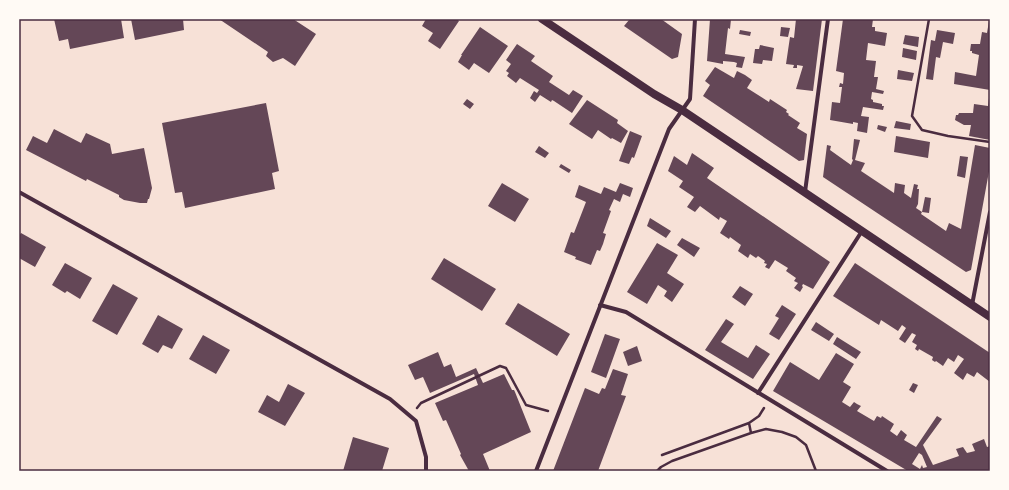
<svg xmlns="http://www.w3.org/2000/svg" width="1009" height="490" font-family="Quicksand,sans-serif">
	<style>
		.building { fill: #644757; fill-rule: evenodd }
		.lines { fill: none; stroke-linecap: round; stroke-linejoin: round }
		.path { stroke: #4a2c40; stroke-width: 2.5 }
		.minor { stroke: #4a2c40; stroke-width: 4 }
		.secondary { stroke: #4a2c40; stroke-width: 8 }
		.neatline { fill: none; stroke: #4a2c40; stroke-width: 1.5 }
	</style>
	<rect width="100%" height="100%" fill="#f7e1d7"/>
	<path class="building" d="M54,19H121L124,38L70,49L68,39L59,41Z
		M131,19H183L184,30L135,40Z
		M219,19H293L316,34L295,66L283,58L273,62L266,56L268,52Z
		M426,19H457L459,21L440,49L428,41L433,33L422,26Z
		M627,19H661L682,34L678,57L672,59L624,26L629,20Z
		M710,19H731L730,29L728,28L725,54L745,57L742,68L736,67L737,63L734,62L723,61V64L707,61Z
		M796,19H822L813,91L796,89L803,66L797,65V68H793L794,65L786,64L790,37L794,38Z
		M843,19H873L872,27H875V31L887,33L885,46L868,43L866,60L876,61L874,77H878L876,89L884,91L883,94L872,92L871,99L873,100V102L882,104V106H884L883,110L863,107L861,116L869,117L867,133L857,131L858,123L853,122V124L830,120L832,102L840,103L842,87H839L840,83L843,84L844,73L836,71Z
		M989,21L990,90L954,84L955,72L976,76L979,55L972,53V51H970L971,44H980L982,32L987,33Z
		M480,27L508,46L489,73L474,63L469,70L458,62L462,55H461Z
		M781,27L790,28L788,37L780,36Z
		M740,30L751,32L750,36L739,34Z
		M937,30L955,33L953,44L943,42L940,58L936,57L933,80L926,79L931,40L935,41Z
		M905,35L919,37L918,47L903,44Z
		M517,44L535,56L531,61L553,76L549,82L569,95L573,90L583,96L572,113L554,101L552,100L551,102L540,95L535,102L530,98L534,91L537,93L539,90L520,78L516,83L507,76L509,73L506,71L511,64L506,60Z
		M760,45L774,48L772,61L763,60L762,64L753,63L755,49H759Z
		M903,48L917,51L916,60L902,57Z
		M715,67L734,78L737,71L745,75L752,80L747,88L769,102L770,99L787,110L786,112L789,114L788,115L800,123L797,128L807,134L804,160L799,161L703,96L710,85L705,81Z
		M898,70L914,73L912,81L897,79Z
		M989,98L990,140L969,136L971,125H964L955,120L956,115H958L959,113H973L974,104L988,106Z
		M467,99L474,104L470,109L463,104Z
		M587,100L618,120L617,123L628,131L621,143L612,138L611,139L598,130L592,139L569,124Z
		M266,103L279,171L272,173L275,189L185,208L182,192L175,193L162,123Z
		M896,121L911,124L910,130L894,128Z
		M878,125L887,127L885,132L877,129Z
		M54,129L81,143L86,133L110,144L112,154L144,148L152,188L149,199H148L147,203H140L124,200L119,197V195L87,179L86,181L26,150L33,136L47,143Z
		M630,131L642,136L634,158L632,157L629,164L619,161Z
		M896,136L930,142L928,158L894,152Z
		M854,139L860,140L855,160L865,163L861,171L894,193L895,183L905,185L904,193L911,198L914,184L918,185L917,189H919L918,204L916,208L922,212L921,214L946,231L949,223L961,229L975,145L990,148V166L971,270L966,272L823,177L827,145L831,146L830,150L851,165L853,160L852,159Z
		M539,146L549,153L545,158L535,152Z
		M692,153L714,168L707,178L830,262L813,289L803,284L802,286L803,287L800,292L794,288L798,283L794,281L796,278L786,271L788,268L775,260L769,269L765,267L767,264L764,263L765,261L758,256L756,258L750,254L748,258L738,251L741,245L730,237L729,239L720,233L727,221L720,217L719,220L700,206L695,212L687,207L694,197L679,187L683,181L668,171L674,156L687,165Z
		M960,156L968,157L965,178L957,176Z
		M561,164L571,170L569,173L559,167Z
		M502,183L529,199L515,222L488,206Z
		M620,183L633,188L630,197L623,194L620,202L614,199L609,210L611,211L603,233L606,234L603,244L600,251L597,250L591,265L575,259L576,257L564,252L571,232L574,233L586,202L575,197L579,185L601,194L604,187L616,192Z
		M925,197L931,198L929,213L922,212Z
		M650,218L671,231L666,238L647,226Z
		M21,233L46,247L35,267L19,258V236Z
		M682,238L700,248L694,257L677,245Z
		M657,243L678,255L667,273L684,284L672,302L664,296L667,291L658,285L647,304L627,292Z
		M444,258L496,289L482,311L431,279Z
		M65,263L92,278L80,299L67,291L65,293L52,285Z
		M855,263L990,353V382L977,372L974,377L967,373L963,380L954,373L964,359L958,355L954,362L948,358L943,366L936,361L935,362L932,360L933,357L919,349L918,351L915,349L917,345L912,342L916,335L912,333L905,343L899,339L906,328L902,325L898,331L881,320L879,325L833,296Z
		M113,284L138,298L117,335L92,321Z
		M740,286L753,294L745,306L732,297Z
		M518,303L570,334L557,356L505,324Z
		M782,305L796,314L779,340L769,334L779,318L775,316Z
		M158,315L183,329L172,349L163,345L158,353L142,344Z
		M726,319L734,324L721,342L748,358L756,345L770,354L753,379L705,350Z
		M816,322L834,334L829,341L811,330Z
		M605,334L620,339L606,378L591,372Z
		M203,335L230,350L216,374L189,359Z
		M837,337L861,352L856,359L833,344Z
		M637,346L642,361L628,366L623,352Z
		M438,352L444,367L451,364L456,377L476,368L483,383L504,374L512,390H514L515,392L531,432L483,454L490,471H469L460,455L461,454L446,420L443,421L435,403L478,385L474,374L430,393L423,377L415,380L408,365Z
		M836,353L854,364L843,382L851,387L842,402L850,407L854,402L857,404L861,406L857,411L874,421L877,416L881,418L882,416L894,424L890,431L897,436L901,430L907,435L904,440L916,447L937,416L942,419L923,445L933,465L959,456L956,449L963,447L967,453L975,451L972,444L984,439L987,447L990,446V471H908L773,391L790,362L819,380ZM919,453L922,455L927,467L923,468L922,465L920,469L912,464Z
		M613,369L628,374L621,395L626,396L598,471H553L585,388L599,394L602,388L605,389Z
		M913,383L918,385L914,393L909,390Z
		M288,384L305,393L285,426L258,412L267,395L279,402Z
		M353,437L389,448L382,471H343Z"/>
	<g class="lines">
		<path class="path" d="M929,19L912,116L922,130L948,136L990,142
			M417,408L421,403L500,366L506,368L526,405L548,411
			M749,423L751,433
			M662,455L749,423L759,416L764,408
			M657,471L661,467L672,461L751,433L766,429L782,432L796,437L806,445L816,471"/>
		<path class="minor" d="M19,192L390,399L416,421L426,457V471
			M805,192L828,19
			M600,305L626,312L887,471
			M972,305L990,212
			M758,393L862,231
			M536,471L669,129L690,99L695,19"/>
		<path class="secondary" d="M542,19L654,94L682,110L990,317"/>
	</g>
	<rect width="1009" height="490" fill="none" stroke="#fffaf5" stroke-width="40"/>
	<rect x="20" y="20" width="969" height="450" class="neatline"/>
</svg>
